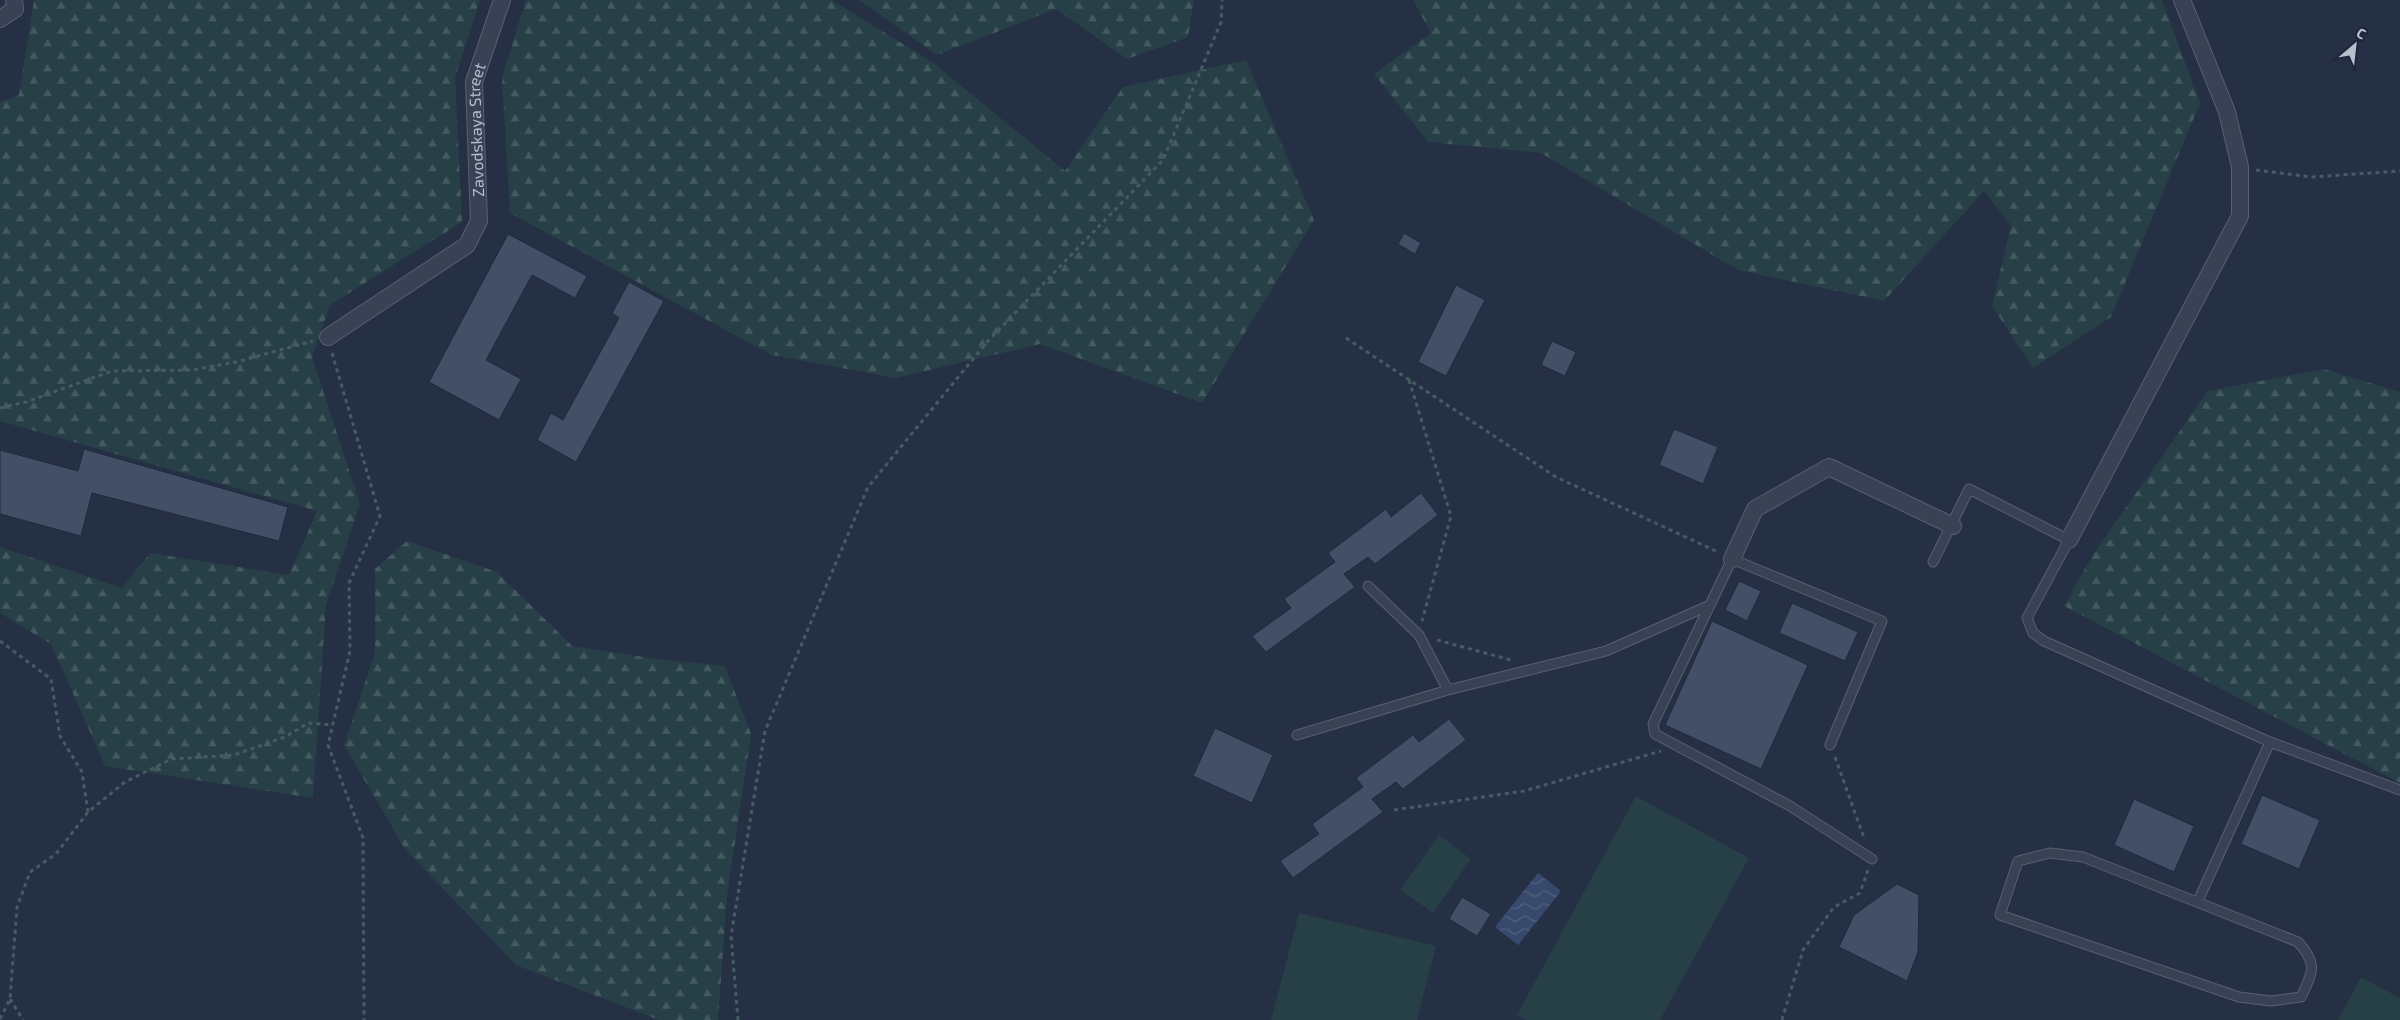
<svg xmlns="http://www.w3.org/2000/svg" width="2400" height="1020" font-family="'Exo 2',sans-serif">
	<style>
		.forest { fill: url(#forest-firs) }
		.garden { fill: #273f46 }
		.water { fill: url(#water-waves) }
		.building { fill: #434f67; stroke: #20293c }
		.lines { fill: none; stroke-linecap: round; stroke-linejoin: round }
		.lane-casing { stroke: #586072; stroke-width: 11 }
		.street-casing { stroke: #586072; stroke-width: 18 }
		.path { stroke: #455c62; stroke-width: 3; stroke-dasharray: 4 4; stroke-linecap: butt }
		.lane { stroke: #394254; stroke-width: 9 }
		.street { stroke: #394254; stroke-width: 16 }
		.labels { text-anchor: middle; stroke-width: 4; stroke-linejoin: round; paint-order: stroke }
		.street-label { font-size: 16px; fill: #b7bece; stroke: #1e273a }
	</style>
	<defs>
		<pattern id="forest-firs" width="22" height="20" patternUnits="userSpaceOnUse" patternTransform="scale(1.25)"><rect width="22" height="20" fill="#273f46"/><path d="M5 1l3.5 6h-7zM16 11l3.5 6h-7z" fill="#445960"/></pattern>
		<pattern id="water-waves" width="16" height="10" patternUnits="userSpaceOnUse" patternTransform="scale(1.25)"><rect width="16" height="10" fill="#37496d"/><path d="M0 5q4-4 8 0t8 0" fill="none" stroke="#526181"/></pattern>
	</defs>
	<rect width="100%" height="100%" fill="#253045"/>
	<path class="forest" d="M34,0H480L455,78L462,222L330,305L312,357L360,504L326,605L313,798L105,766L51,644L0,613V547L122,588L150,553L289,575L317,511L0,421V102L19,95Z
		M526,0H832L932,62L1065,171L1123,87L1246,60L1314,220L1202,403L1040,344L895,378L772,355L510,213L502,78Z
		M859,0H1194L1188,37L1127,59L1056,9L937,55Z
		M1413,0H2162L2200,103L2111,317L2033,368L1992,306L2011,225L1984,191L1884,301L1738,270L1541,153L1428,142L1374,74L1431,33Z
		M2324,369L2400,392V783L2064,606L2094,553L2208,391Z
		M407,541L497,572L572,646L657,659L725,666L751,734L727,896L718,1020H659L516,965L405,849L344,745L375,653V569Z"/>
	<path class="garden" d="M1636,796L1749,858L1660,1020H1526L1517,1015Z
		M1439,835L1471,859L1433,913L1400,890Z
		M1299,913L1436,946L1417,1020H1271Z
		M2361,977L2400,998V1020H2338Z"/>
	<path class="water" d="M1538,873L1561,891L1518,945L1495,927Z"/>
	<path class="building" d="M1404,233L1421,243L1415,254L1398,244Z
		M508,234L587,276L575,298L532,275L486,360L521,379L499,420L429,382Z
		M629,282L664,301L576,462L537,440L551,413L563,420L619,318L612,313Z
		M1456,285L1485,300L1446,376L1418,362Z
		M1552,341L1576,352L1565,376L1541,365Z
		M1674,429L1718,447L1703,484L1659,465Z
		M84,449L288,507L279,541L92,493L81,536L0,514V450L78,471Z
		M1421,493L1438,515L1375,564L1368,557L1344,574L1355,587L1266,652L1252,636L1291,608L1284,599L1335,562L1328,553L1386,509L1391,517Z
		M1739,581L1761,591L1747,621L1725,610Z
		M1792,603L1858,632L1845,661L1779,633Z
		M1712,621L1808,665L1761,769L1665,725Z
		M1449,719L1466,740L1403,789L1396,782L1372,799L1383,812L1293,878L1280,861L1319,834L1312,824L1363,787L1356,778L1413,735L1419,742Z
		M1215,728L1273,755L1252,803L1193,776Z
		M2262,795L2320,820L2299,869L2241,844Z
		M2134,799L2194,826L2174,872L2114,845Z
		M1897,884L1919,895L1918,952L1907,981L1839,947L1854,915Z
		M1462,897L1491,914L1477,936L1449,919Z"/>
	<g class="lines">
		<g class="lane-casing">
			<path id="lane" d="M1933,562L1969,489L2069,540L2027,618L2033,633L2044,641L2270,742L2198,901
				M1368,586L1419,635L1448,690
				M1297,735L1448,690L1606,651L1710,605
				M2270,742L2400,790
				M1830,745L1882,621L1732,559L1653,724L1655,734L1790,806L1872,859
				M2050,853L2083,857L2298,942C2318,964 2313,972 2301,997L2271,1001L2239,997L2000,915L2018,861Z"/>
		</g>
		<g class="street-casing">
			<g id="street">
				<path d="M0,19L15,9L14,0"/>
				<path id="s1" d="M328,337L467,245L479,221L474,82L502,0"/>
				<path d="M2069,540L2240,216V167L2227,112L2182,0"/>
				<path d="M1732,559L1755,509L1829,467L1953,526"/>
			</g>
		</g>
		<path class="path" d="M2256,170L2312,177L2400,171
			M1346,338L1556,477L1718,552
			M332,353L380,516L349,583L350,651L328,745L363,838L364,1020
			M1409,380L1451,516L1422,621
			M0,408L26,402L112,371L192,370L236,362L313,341
			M1437,640L1511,660
			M0,641L51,679L60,736L82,772L88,812
			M1835,757L1864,838
			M1394,810L1524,791L1661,751
			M10,999L23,1020
			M0,1019L10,999L17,907L30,872L56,854L88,812L125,782L172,759L234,755L285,737L308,723L333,725
			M738,1020L731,936L765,731L868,487L987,342L1163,160L1221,22L1222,0
			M1782,1020L1803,950L1834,907L1860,893L1868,870"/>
		<use href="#lane" class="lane"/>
		<use href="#street" class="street"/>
	</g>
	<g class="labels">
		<g class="street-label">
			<text dy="6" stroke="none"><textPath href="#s1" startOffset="285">Zavodskaya Street</textPath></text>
		</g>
	</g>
	<g transform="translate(2355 45) rotate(28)" stroke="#1e273a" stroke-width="4" paint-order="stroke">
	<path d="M0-4L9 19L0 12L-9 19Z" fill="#b7bece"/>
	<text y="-8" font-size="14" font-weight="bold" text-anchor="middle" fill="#b7bece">С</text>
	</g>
</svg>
